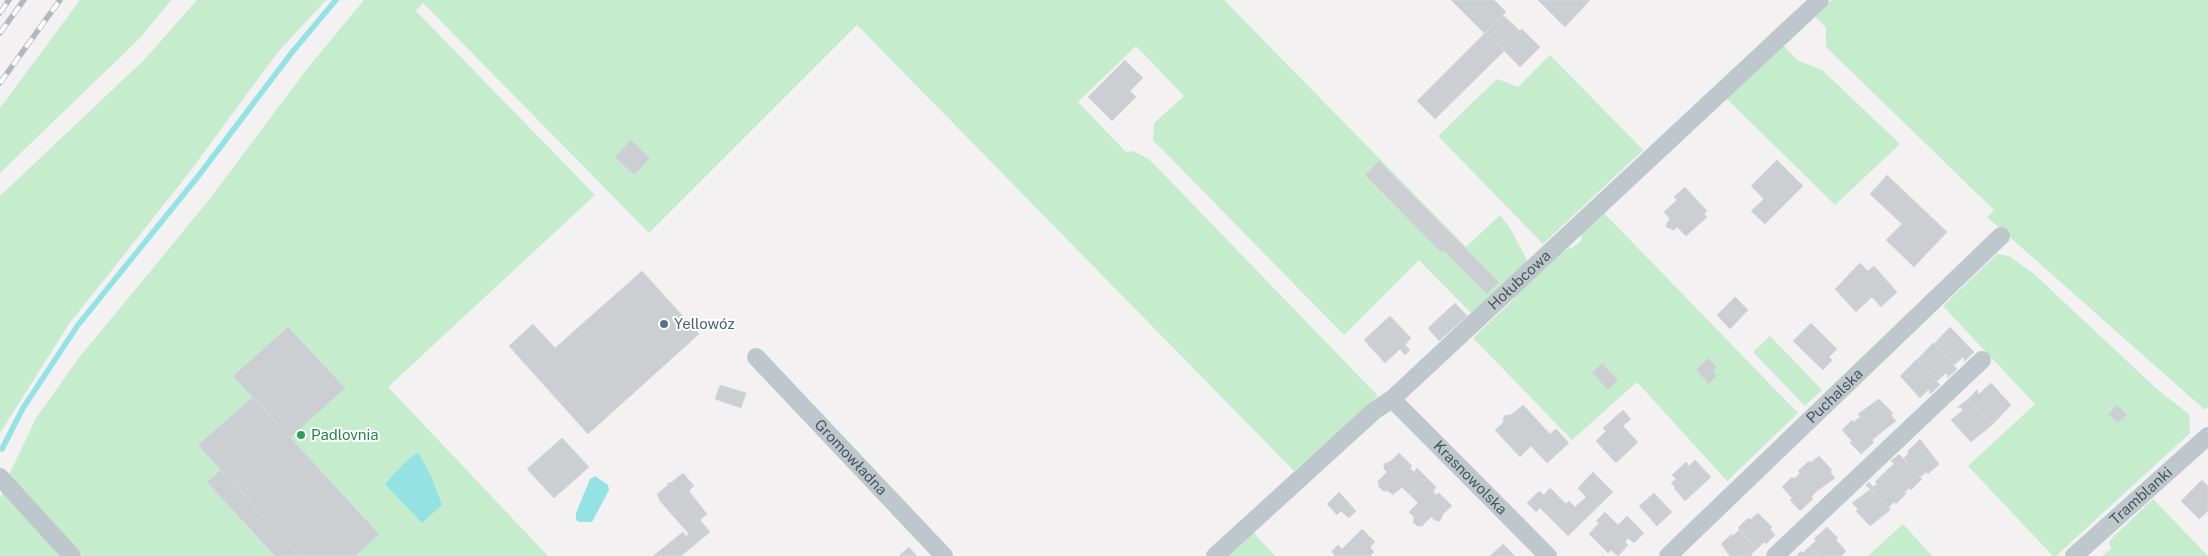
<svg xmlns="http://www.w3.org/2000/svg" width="2208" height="556" font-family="'Public Sans',sans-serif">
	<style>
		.green { fill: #c4eccd }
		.water { fill: #95e2e5 }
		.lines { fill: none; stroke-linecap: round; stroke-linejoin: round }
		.stream { stroke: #95e2e5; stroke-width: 5.5 }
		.building { fill: #cbcfd2; stroke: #d6d8dc }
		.minor { stroke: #bec7cc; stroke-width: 18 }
		.rail-casing { stroke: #b4b7bb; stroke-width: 5.5 }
		.rail { stroke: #fff; stroke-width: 4; stroke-dasharray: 11; stroke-linecap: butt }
		.service-dot { fill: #5c6f8a; stroke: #fff; stroke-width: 2 }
		.leisure-dot { fill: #2e9e5b; stroke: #fff; stroke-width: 2 }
		.labels { text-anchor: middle; stroke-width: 4; stroke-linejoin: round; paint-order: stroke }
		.street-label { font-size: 15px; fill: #4a575d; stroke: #fff }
		.service-label { font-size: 15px; fill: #4e5e75; stroke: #fff; text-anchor: start }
		.leisure-label { font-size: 15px; fill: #27864d; stroke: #fff; text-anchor: start }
	</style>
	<rect width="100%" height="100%" fill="#f3f1f2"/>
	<path class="green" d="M80,0H171L141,37L0,173V108Z
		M197,0H326L278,52L188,174L69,324L0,433V196L145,59Z
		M364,0H1224L1466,247L1500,215L1510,228L1527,260L1525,264L1471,313L1419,260L1344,335L1153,140L1154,123L1184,96L1136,46L1078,102L1126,152L1133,151L1149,159L1378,396L1294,471L857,25L649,233L423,3L416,11L595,195L388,387L548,556H83L9,475L36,418L78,359L209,200L306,70Z
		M1832,0H2208V407L2205,410L1987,217L1994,210L1826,47V28L1815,16Z
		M1783,45L1797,60L1822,70L1900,144L1835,205L1726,98Z
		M1550,55L1643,150L1543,244L1438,136L1497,79L1518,87Z
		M1604,213L1798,413L1727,481L1637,382L1572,440L1473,338L1515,298L1514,295L1563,250L1572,248L1582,240L1581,235Z
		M1997,254L2009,256L2034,274L2159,391L2189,414L2190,433L2056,556H2053L1968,466L2035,404L1943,306Z
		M1770,336L1822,390L1805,406L1753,352Z
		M3,491L62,556H0V497Z
		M2153,499L2208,556H2102L2111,549L2109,541Z
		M1903,524L1932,556H1868Z
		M1253,532L1275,556H1227Z"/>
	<path class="water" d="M418,452L432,478L442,505L422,523L385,484L405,462Z
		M595,476L608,485L609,490L592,522H579L576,520V513L590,479Z"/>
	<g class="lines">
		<path class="stream" d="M2,449L23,408L78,325L196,179L293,51L336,0"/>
	</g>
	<path class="building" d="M1451,0H1494L1506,12L1484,33Z
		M1538,0H1590L1565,27Z
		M1503,15L1520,31L1522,29L1540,47L1520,67L1486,32Z
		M1486,32L1504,51L1435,119L1417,101Z
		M1125,60L1143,78L1130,91L1136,97L1112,121L1088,97Z
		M631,140L650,158L634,175L615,157Z
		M1777,160L1803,186L1765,224L1751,211L1764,199L1751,186Z
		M1379,161L1499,282L1487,294L1444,251L1442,253L1365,175Z
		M1887,175L1947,232L1914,267L1886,240L1902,224L1870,194Z
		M1685,187L1707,211L1704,214L1707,217L1686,236L1677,227L1674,230L1666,227L1667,223L1670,219L1664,212L1677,200L1674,197Z
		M1860,263L1868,271L1874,266L1897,292L1881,307L1872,297L1856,312L1835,289Z
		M642,271L699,334L588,434L509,346L533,324L555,348Z
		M1735,297L1748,310L1730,329L1717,315Z
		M1455,303L1467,316L1439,341L1428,328Z
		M1390,316L1411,338L1405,345L1410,350L1405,355L1400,349L1385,363L1364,340Z
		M1811,323L1837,349L1829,357L1832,360L1823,370L1793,341Z
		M288,327L345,388L290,438L233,376Z
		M1950,327L1974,352L1964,362L1965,360L1963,357L1954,365L1934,344Z
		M1933,343L1957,369L1947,378L1948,376L1946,373L1937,381L1917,360Z
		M1708,358L1717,367L1713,371L1717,376L1709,384L1696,370Z
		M1917,359L1940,385L1930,394L1929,389L1920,398L1900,376Z
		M1602,363L1618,380L1608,390L1592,373Z
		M1991,383L2011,405L1992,425L1968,399L1978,389L1977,392L1979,394Z
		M720,385L746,393L741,408L715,399Z
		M253,397L379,534L355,556H300L198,445Z
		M1879,399L1893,413L1891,415L1896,421L1878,435L1858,414Z
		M1968,399L1992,425L1971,442L1951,420L1963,410L1960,407L1957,408Z
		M1523,405L1550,434L1556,429L1569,443L1547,463L1531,446L1520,457L1495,430L1503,423V418L1506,415H1511Z
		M2117,405L2127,415L2118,423L2108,414Z
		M1623,410L1631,419L1623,426L1638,442L1616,463L1596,441L1606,431L1603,428Z
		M1858,414L1878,435L1872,440L1874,442L1861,454L1850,443L1852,441L1842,430L1852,420L1854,422L1860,417Z
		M562,438L589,467L554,498L527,469Z
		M1920,439L1939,464L1928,474L1926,472L1920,477L1903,459L1909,453L1907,452Z
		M1399,453L1412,466L1410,468L1414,472L1417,468L1427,478L1410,495L1402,487L1393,495L1388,491H1383L1379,487L1378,481L1387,472L1384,469V464L1391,461Z
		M1899,454L1922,479L1911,490L1909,488L1905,492L1906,494L1885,472L1894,464L1891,461Z
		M1819,456L1832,470L1830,472L1835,478L1817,491L1798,471L1809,461L1810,463Z
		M1695,460L1711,477L1685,501L1674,488L1675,487L1671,483L1676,479L1672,475L1686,462L1689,466Z
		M221,470L242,492L300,556H275L207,482Z
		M1593,472L1613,492L1568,536L1540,508L1536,512L1527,503L1539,491L1544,495L1550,488L1566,504L1569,501L1575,507L1586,497L1578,488Z
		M1885,472L1906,494L1896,504L1894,502L1889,507L1890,510L1866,485L1869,482L1873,487L1877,484L1875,482Z
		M683,473L694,486L689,491L707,514L700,520L710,532L681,556H653L683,532L686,536L689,534L660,501L657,494L668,485L667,484L670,482L671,483Z
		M1800,473L1817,491L1811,497L1813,499L1800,511L1790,500L1792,498L1782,487L1792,477L1794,479Z
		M1427,478L1436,487L1433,491L1436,495L1439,493L1452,506L1443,514L1440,521H1436L1431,517L1422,526H1417L1413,522L1414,517L1409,512L1418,503L1410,495Z
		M2202,480L2208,486V511L2199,519L2181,501Z
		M1871,489L1890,510L1870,526L1856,511L1858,509L1852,503Z
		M1339,492L1356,511L1349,518L1341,511L1337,515L1327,504Z
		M1654,493L1672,512L1657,526L1639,506Z
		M1605,512L1618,525L1627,516L1644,533L1634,543L1628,538L1625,542L1628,545L1618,556L1611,550L1608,553L1589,534L1599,523L1596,521Z
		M1758,513L1772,527L1770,529L1775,535L1766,544L1764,542L1757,549L1738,528L1748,518L1750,520Z
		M1827,527L1838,538L1836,540L1846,551L1841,556H1819L1810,546L1816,541L1814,539Z
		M1362,529L1375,542L1370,547L1374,552L1370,556H1335L1332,551L1338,545L1342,549Z
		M1739,530L1757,549L1751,554L1752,556H1730L1721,544L1732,534L1733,536Z
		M1503,544L1515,556H1490Z
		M1810,546L1819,556H1796L1801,551L1803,553Z
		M909,547L917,556H899Z"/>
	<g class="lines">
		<g class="minor">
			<path id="s1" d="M756,357L944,556"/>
			<path id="s2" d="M1392,399L1548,556"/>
			<path d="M0,477L72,556"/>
			<path id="s3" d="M1215,556L1374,411L1392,399L1820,0"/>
			<path id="s4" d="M1668,556L2001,236"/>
			<path d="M1775,556L1982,360"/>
			<path id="s5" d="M2074,556L2208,436"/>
		</g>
		<g class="rail-casing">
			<path id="rail" d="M0,13L9,0
				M0,33L24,0
				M0,83L60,0"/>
		</g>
		<use href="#rail" class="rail"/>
	</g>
	<circle class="service-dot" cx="664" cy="324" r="5"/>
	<circle class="leisure-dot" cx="301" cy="435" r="5"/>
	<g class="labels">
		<g class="street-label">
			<text dy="5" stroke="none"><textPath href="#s3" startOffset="411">Hołubcowa</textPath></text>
			<text dy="5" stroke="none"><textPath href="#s4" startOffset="231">Puchalska</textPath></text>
			<text dy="5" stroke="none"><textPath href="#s1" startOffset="138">Gromowładna</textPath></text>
			<text dy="5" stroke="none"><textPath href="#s2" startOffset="111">Krasnowolska</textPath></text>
			<text dy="5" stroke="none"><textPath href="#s5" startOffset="90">Tramblanki</textPath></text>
		</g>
		<g class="service-label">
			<text x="674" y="329">Yellowóz</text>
		</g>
		<g class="leisure-label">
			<text x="311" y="440">Padlovnia</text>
		</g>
	</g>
</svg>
